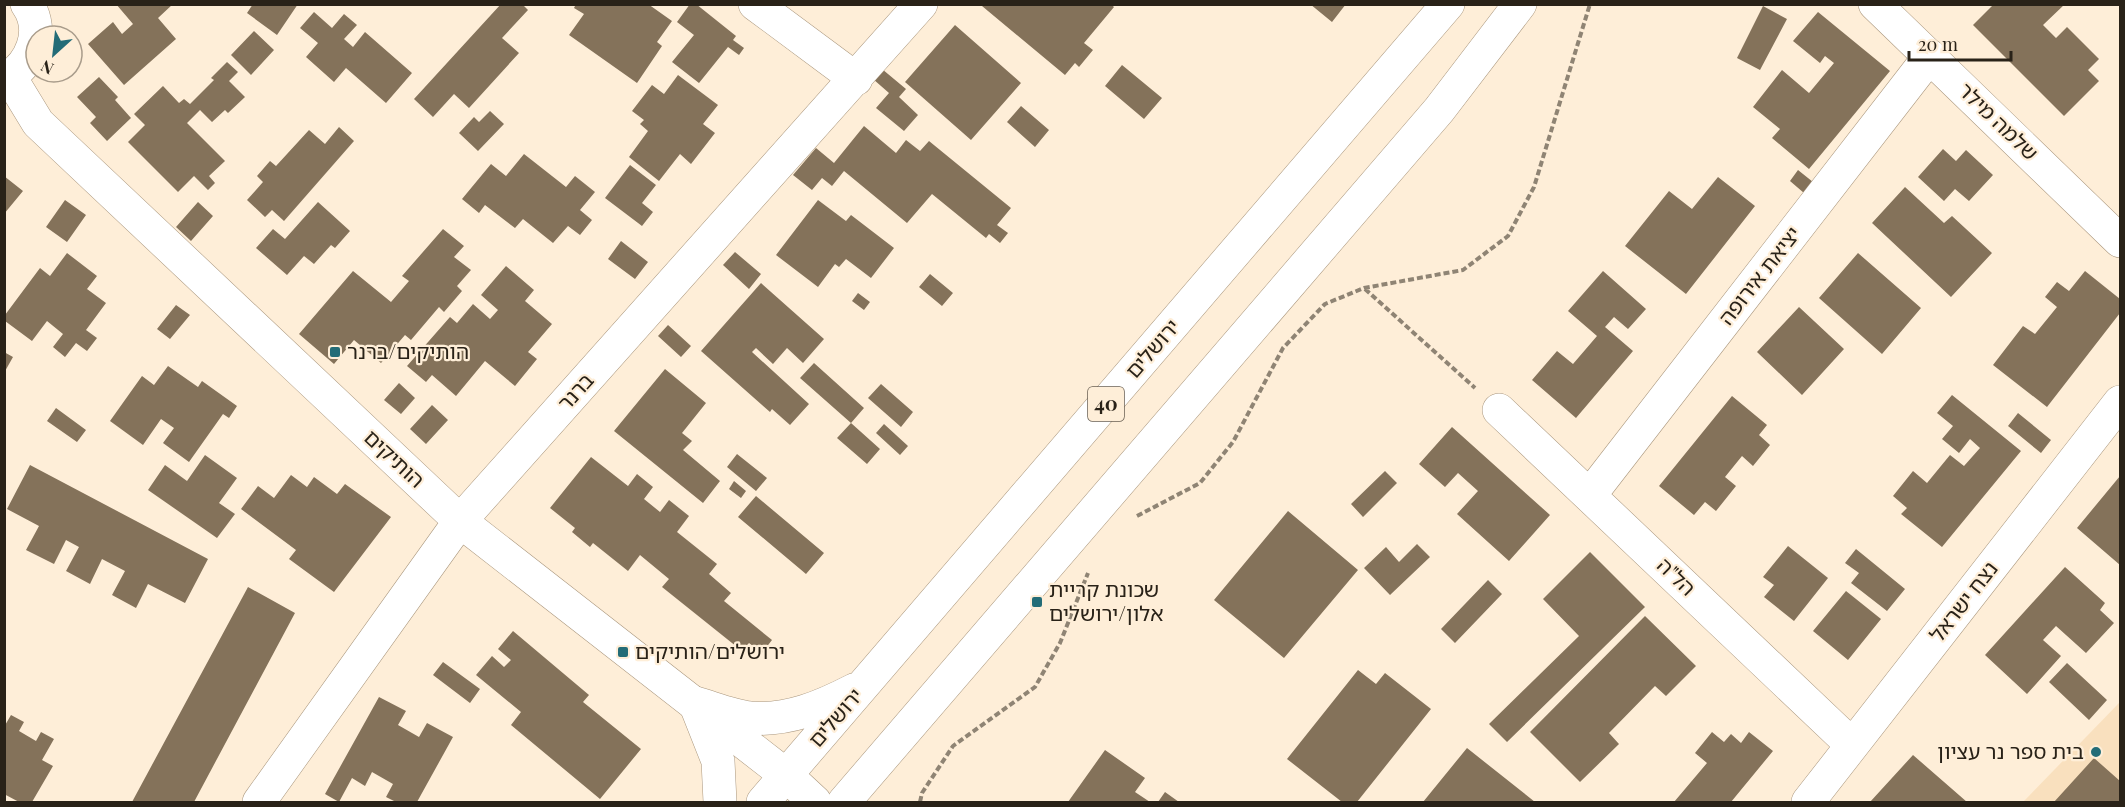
<svg xmlns="http://www.w3.org/2000/svg" width="2125" height="807" font-family="'Playfair Display','Noto Sans Hebrew',serif">
	<style>
		.built { fill: #f9e0be }
		.building { fill: #84725a }
		.lines { fill: none; stroke-linecap: round; stroke-linejoin: round }
		.minor-casing { stroke: #aa977e; stroke-width: 34 }
		.highway-casing { stroke: #aa977e; stroke-width: 34 }
		.path { stroke: #8f8474; stroke-width: 4; stroke-dasharray: 6 3; stroke-linecap: butt }
		.minor { stroke: #fff; stroke-width: 33 }
		.highway { stroke: #fff; stroke-width: 33 }
		.poi-dot { fill: #236c77; stroke: #feeed8; stroke-width: 2 }
		.labels { text-anchor: middle; stroke-width: 4.5; stroke-linejoin: round; paint-order: stroke }
		.shield { fill: #feeed8; stroke: #695f52; stroke-width: 1.5 }
		.shield-label { font-size: 20px; font-weight: bold; fill: #292218 }
		.street-label { font-size: 21px; fill: #292218; stroke: #feeed8 }
		.poi-label { font-size: 21px; fill: #292218; stroke: #feeed8; text-anchor: start }
	</style>
	<rect width="100%" height="100%" fill="#feeed8"/>
	<path class="built" d="M2120,702V802H2023Z"/>
	<path class="building" d="M116,4H173L158,18L176,39L124,85L88,44L113,22L122,34L133,24Z
		M253,4H298L277,35L247,13Z
		M501,4H526L524,6L528,10L502,38L519,53L469,108L454,94L433,117L414,99Z
		M576,4H648L672,21L657,42L662,46L637,83L569,35L584,14L574,8Z
		M690,4H696L736,36L733,40L744,48L739,55L728,47L699,83L672,62L694,35L677,22Z
		M983,4H1111L1114,7L1084,43L1093,50L1079,67L1075,63L1065,75L982,6Z
		M1310,4H1346L1332,22Z
		M1994,4H2065L2043,25L2056,38L2067,27L2099,59L2088,70L2099,81L2064,116L1973,25Z
		M1763,6L1787,19L1760,70L1737,58Z
		M314,12L332,28L344,14L357,25L344,39L353,47L365,32L412,73L386,103L346,68L334,82L306,57L318,43L300,28Z
		M1818,12L1890,71L1809,169L1772,138L1780,129L1753,107L1782,70L1809,93L1834,63L1825,56L1820,63L1793,41Z
		M955,25L1021,83L971,140L905,82Z
		M254,31L274,50L251,75L231,55Z
		M227,62L238,72L229,81L245,97L228,113L225,110L212,122L200,110L187,123L225,161L209,176L215,183L208,190L194,176L178,192L128,142L145,125L134,114L163,86L179,103L184,99L190,104L214,80L211,78Z
		M1122,65L1162,98L1144,119L1105,86Z
		M882,69L906,89L899,97L918,115L904,131L876,108L889,93L873,79Z
		M678,75L718,105L703,124L715,133L691,164L680,154L659,181L629,157L648,131L640,124L644,120L632,111L652,85L664,94Z
		M99,77L118,97L115,100L131,118L107,141L90,123L96,117L77,97Z
		M1021,106L1049,130L1035,147L1007,122Z
		M490,111L504,124L478,151L459,133L474,117L479,122Z
		M864,126L896,153L906,140L920,151L929,141L1011,208L997,225L1008,233L1000,243L989,234L986,238L932,194L907,223L844,171L832,186L822,178L812,190L793,175L816,148L834,163Z
		M339,127L354,141L284,221L272,210L265,217L247,200L263,182L257,176L270,161L276,166L309,130L325,144Z
		M1943,149L1956,161L1966,150L1993,175L1969,201L1955,189L1944,201L1918,177Z
		M524,154L566,187L575,176L595,192L580,210L592,220L580,235L568,226L553,243L523,219L515,228L485,205L479,213L462,199L491,164L506,176Z
		M630,165L656,185L642,203L653,212L642,226L605,198Z
		M1798,170L1813,182L1804,193L1790,181Z
		M4,176L23,191L4,214Z
		M1718,177L1755,206L1686,294L1625,246L1669,191L1692,209Z
		M1905,187L1944,223L1952,216L1992,253L1951,297L1872,223Z
		M65,200L86,215L67,242L46,227Z
		M818,200L846,221L851,215L894,248L871,278L846,259L839,267L835,264L818,287L776,255Z
		M198,202L213,216L191,241L176,227Z
		M318,202L350,231L335,248L331,245L314,264L304,256L287,275L256,248L273,229L285,239Z
		M443,229L464,246L454,257L471,270L457,286L462,291L444,312L439,307L411,340L405,335L381,363L354,340L334,364L299,334L353,271L391,302L409,281L402,276Z
		M621,241L648,262L635,279L608,259Z
		M735,252L761,274L749,289L723,265Z
		M67,253L97,276L87,289L106,303L86,330L97,338L87,351L76,343L65,357L53,347L63,334L47,321L32,341L5,321V315L40,268L50,276Z
		M1858,253L1921,308L1882,354L1819,298Z
		M506,266L534,290L525,301L552,324L528,352L537,359L515,386L485,361L456,396L432,375L426,382L407,366L450,317L457,323L473,304L490,319L498,310L481,295Z
		M1603,271L1646,309L1628,329L1614,317L1605,327L1633,351L1576,418L1532,380L1557,351L1573,364L1597,336L1568,311Z
		M2085,271L2120,299V313L2047,407L1993,365L2023,326L2035,334L2057,307L2045,297L2057,282L2069,291Z
		M930,274L953,293L942,306L919,287Z
		M761,283L824,339L803,363L787,348L773,364L756,348L752,352L809,404L790,425L772,409L770,412L701,351Z
		M858,293L870,302L864,310L852,301Z
		M176,305L190,315L170,339L157,329Z
		M1799,307L1844,349L1802,395L1757,352Z
		M668,325L691,346L681,357L658,336Z
		M4,352L13,357L4,373Z
		M814,363L864,408L851,423L880,449L867,464L837,438L851,423L800,378Z
		M168,366L198,387L202,381L237,406L229,418L223,414L189,462L163,443L174,428L161,419L143,445L110,421L142,376L154,385Z
		M665,369L706,403L682,433L692,441L683,450L720,481L703,503L614,431Z
		M399,383L415,398L401,414L384,400Z
		M881,384L913,412L901,427L868,398Z
		M1952,395L2021,451L1942,547L1901,514L1907,508L1893,496L1913,471L1927,483L1950,455L1964,466L1980,448L1970,439L1959,453L1942,439L1953,426L1937,413Z
		M1732,396L1767,425L1759,435L1770,445L1753,466L1742,456L1725,477L1736,486L1716,511L1705,502L1694,515L1659,486Z
		M432,405L448,420L426,444L410,429Z
		M56,408L86,430L77,442L47,421Z
		M2018,413L2051,440L2041,453L2008,426Z
		M884,424L908,446L900,455L876,433Z
		M1452,427L1550,515L1509,561L1457,514L1478,491L1458,473L1445,487L1419,464Z
		M737,454L767,478L756,491L727,467Z
		M205,455L237,478L219,503L235,514L217,538L148,490L165,465L187,481Z
		M591,457L628,486L637,474L653,487L644,499L660,512L669,500L689,516L677,532L717,564L709,574L731,593L724,601L772,640L762,653L749,643L742,651L662,587L669,579L640,555L628,571L593,543L590,547L572,532L575,528L550,508Z
		M30,465L208,559L185,603L148,584L136,608L112,595L125,571L102,559L90,584L66,571L79,547L66,540L54,564L26,550L39,526L7,509Z
		M1385,471L1397,483L1363,517L1351,504Z
		M291,475L307,487L314,477L337,494L345,484L391,517L334,592L289,559L296,550L241,509L258,486L274,498Z
		M2120,476V565L2077,528Z
		M734,481L746,491L741,498L729,489Z
		M756,496L824,553L806,574L738,517Z
		M1288,511L1358,570L1284,658L1214,600Z
		M1417,544L1430,557L1390,595L1364,568L1386,547L1399,562Z
		M1788,546L1828,578L1794,621L1764,597L1774,585L1763,577Z
		M1856,549L1905,589L1887,611L1851,583L1859,573L1845,563Z
		M1590,552L1645,607L1507,742L1489,724L1579,636L1543,599Z
		M2065,567L2105,603L2100,610L2114,623L2086,653L2056,626L2043,640L2061,656L2027,694L1985,655Z
		M1488,580L1502,594L1455,643L1441,629Z
		M248,587L295,613L194,802H132Z
		M1846,591L1881,619L1848,660L1813,631Z
		M1645,616L1696,666L1666,696L1655,686L1609,733L1619,744L1580,782L1530,732Z
		M513,631L589,695L583,702L641,749L600,799L511,725L521,712L476,675L492,656L504,667L511,660L498,649Z
		M443,662L480,689L470,703L433,675Z
		M2067,663L2107,700L2089,720L2049,682Z
		M1358,670L1376,684L1385,673L1431,709L1357,802H1342L1287,759Z
		M379,697L406,711L398,725L419,737L427,723L453,737L417,802H396L386,797L393,784L372,772L365,786L352,778L339,802L325,794Z
		M11,715L24,722L19,731L36,741L41,732L54,739L42,760L53,766L32,802H19L4,794V727Z
		M1712,732L1724,742L1731,734L1741,743L1749,732L1773,751L1731,802H1674L1707,763L1695,753Z
		M1467,748L1535,802H1423Z
		M1105,750L1145,778L1135,792L1150,802H1068Z
		M1913,755L1967,802H1870Z
		M2094,758L2120,781V802H2054Z
		M1165,792L1179,802H1158Z"/>
	<g class="lines">
		<g class="minor-casing">
			<path id="minor" d="M755,4L856,79
				M1875,4L2120,241
				M10,77L38,123L460,521L787,776L815,802
				M4,80C31,66 46,31 27,4
				M1499,410L1852,745
				M1590,495L1930,56
				M259,802L460,521L921,4
				M1808,802L2120,402"/>
		</g>
		<g class="highway-casing">
			<path id="highway" d="M695,703C713,708 732,716 750,718C788,721 821,707 854,690
				M695,703L718,761L720,802
				M763,802L1448,4
				M844,802L1439,110L1520,4"/>
		</g>
		<path class="path" d="M1365,289L1475,388
			M1137,516L1200,483L1233,442L1283,348L1325,304L1364,288L1463,270L1508,236L1534,187L1590,4
			M920,802L922,793L953,746L1035,687L1060,643L1088,573"/>
		<use href="#minor" class="minor"/>
		<use href="#highway" class="highway"/>
	</g>
	<g class="poi-dot">
		<rect x="329" y="346" width="12" height="12" rx="3"/>
		<rect x="1031" y="596" width="12" height="12" rx="3"/>
		<rect x="617" y="646" width="12" height="12" rx="3"/>
		<circle cx="2096" cy="752" r="6"/>
	</g>
	<g class="labels">
		<rect class="shield" x="1088" y="387" width="36" height="34" rx="4.5"/>
		<g class="shield-label">
			<text x="1106" y="411">40</text>
		</g>
		<g class="street-label">
			<text transform="translate(1998 122) rotate(44)" y="7">שלמה מילר</text>
			<text transform="translate(1760 276) rotate(-52)" y="7">יציאת אירופה</text>
			<text transform="translate(1153 349) rotate(-49)" y="7">ירושלים</text>
			<text transform="translate(576 392) rotate(-48)" y="7">ברנר</text>
			<text transform="translate(394 459) rotate(43)" y="7">הותיקים</text>
			<text transform="translate(1676 577) rotate(44)" y="7">הל"ה</text>
			<text transform="translate(1964 602) rotate(-52)" y="7">נצח ישראל</text>
			<text transform="translate(836 718) rotate(-49)" y="7">ירושלים</text>
		</g>
		<g class="poi-label">
			<text x="347" y="359">הותיקים/ברנר</text>
			<text x="1049" y="597">שכונת קריית<tspan x="1049" dy="24">אלון/ירושלים</tspan></text>
			<text x="635" y="659">ירושלים/הותיקים</text>
			<text x="2084" y="759" text-anchor="end">בית ספר נר עציון</text>
		</g>
	</g>
	<rect width="2125" height="807" fill="none" stroke="#292218" stroke-width="12"/>
	<g transform="translate(54 54) rotate(207)"><circle r="28" fill="#feeed8" stroke="#a99c8b" stroke-width="1.5"/>
	<path d="M0-4.5L10 22L0 15L-10 22Z" fill="#236c77"/>
	<text y="-9" font-size="16" font-weight="bold" text-anchor="middle" fill="#292218">N</text>
	</g>
	<path d="M1909 51v9h102v-9" fill="none" stroke="#292218" stroke-width="3"/>
	<text x="1918" y="51" font-size="18" fill="#292218" stroke="#feeed8" stroke-width="4.5" paint-order="stroke">20 m</text>
</svg>
